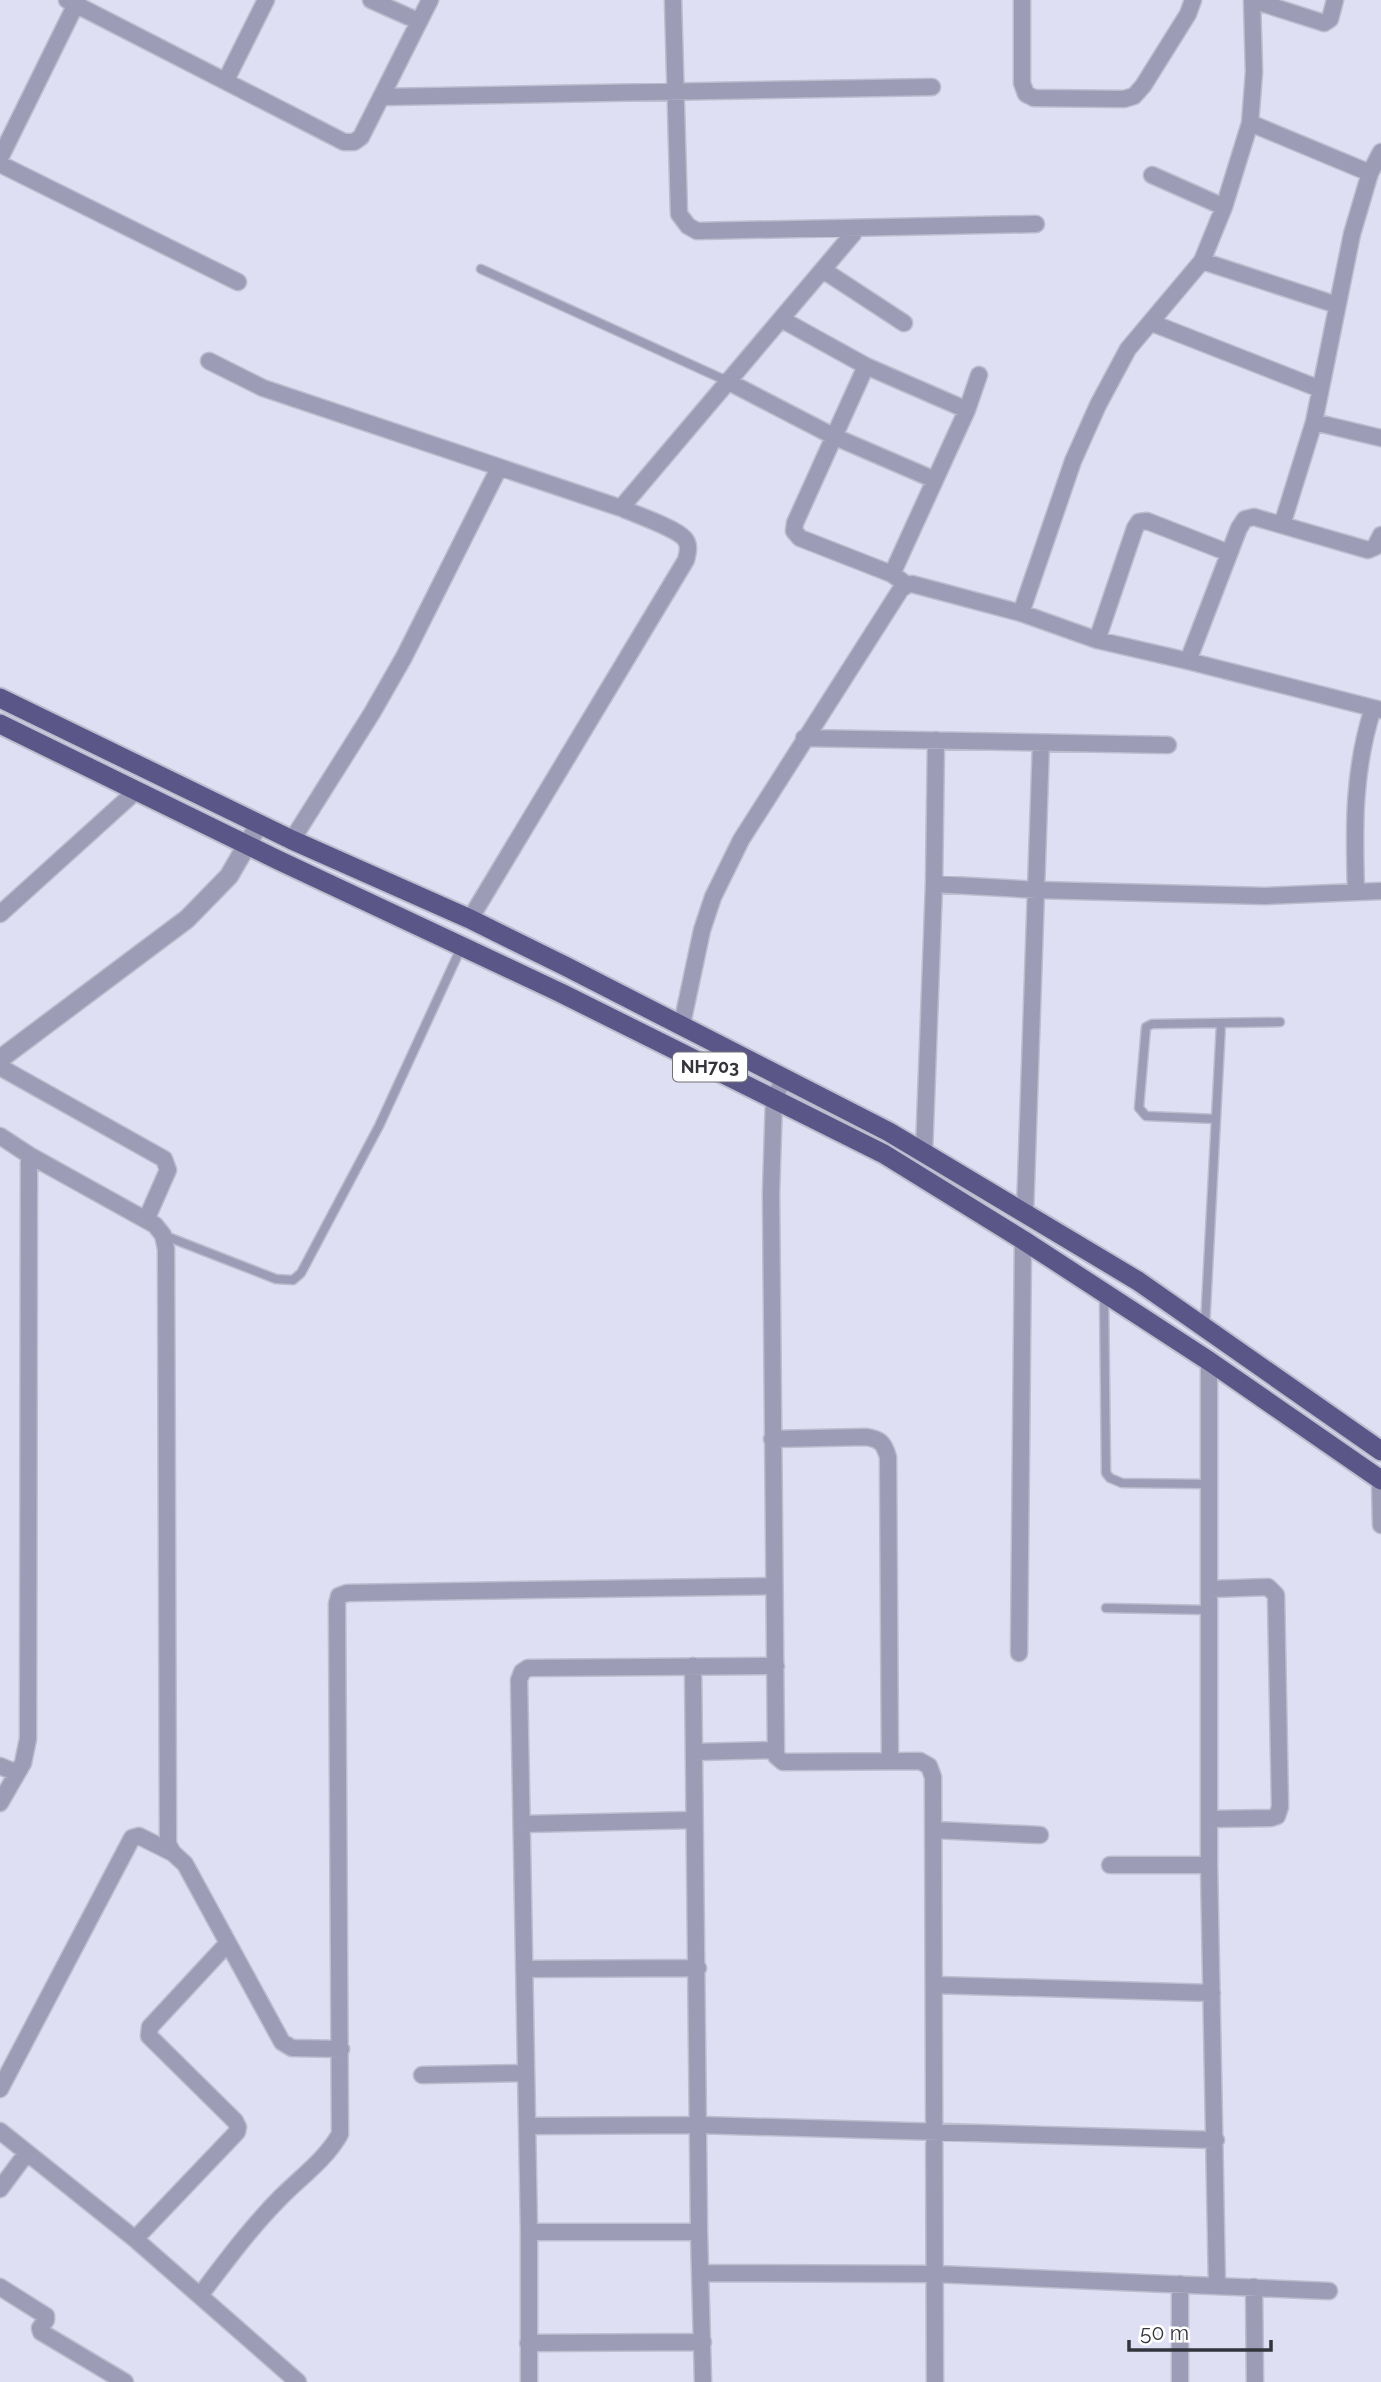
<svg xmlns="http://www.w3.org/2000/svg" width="1381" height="2382" font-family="Raleway,sans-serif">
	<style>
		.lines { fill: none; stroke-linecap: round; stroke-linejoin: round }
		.service-casing { stroke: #bdbdcf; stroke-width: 11 }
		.minor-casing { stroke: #bdbdcf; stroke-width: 19 }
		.tertiary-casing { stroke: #bdbdcf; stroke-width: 21 }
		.trunk-casing { stroke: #bdbdcf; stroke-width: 23 }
		.service { stroke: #9c9cb6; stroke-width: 8 }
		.minor { stroke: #9c9cb6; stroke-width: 16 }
		.tertiary { stroke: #9c9cb6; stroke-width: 18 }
		.trunk { stroke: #5a5688; stroke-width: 19 }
		.labels { text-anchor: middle; stroke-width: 7; stroke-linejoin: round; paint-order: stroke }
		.shield { fill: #fff; stroke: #717176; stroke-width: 2 }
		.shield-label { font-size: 18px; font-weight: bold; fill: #34343c }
	</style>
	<rect width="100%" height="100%" fill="#dfdff4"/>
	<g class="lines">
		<g class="service-casing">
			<path id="service" d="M481,269L727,381
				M1216,1119L1146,1116L1139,1108L1146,1027L1152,1024L1280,1022
				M163,1235L276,1279L293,1280L301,1273L379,1126L461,948
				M1104,1294L1106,1473L1110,1478L1122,1483L1207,1484
				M1205,1326L1221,1024
				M1106,1608L1209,1610"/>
		</g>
		<g class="minor-casing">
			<path id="minor" d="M67,0L344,142H354L361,137L430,0
				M371,0L418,21
				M673,0L679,214L688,226L697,231L1036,224
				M1022,0V83L1026,94L1034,98L1124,99L1134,96L1143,86L1188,14L1193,0
				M1252,0L1324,23L1330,19L1335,0
				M226,80L266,0
				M382,97L932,87
				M1250,123L1370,173
				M0,158L78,0
				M0,164L238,282
				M1152,175L1224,207
				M1202,261L1337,305
				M823,270L904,323
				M781,319L866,366L967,410
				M1152,323L1320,389
				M209,361L263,388L621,508C635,514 675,528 684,538C690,544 688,552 686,560L470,919
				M866,366L795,523L794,531L800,538L892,574L907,585L912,584L1021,613L1097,640L1188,661L1381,710
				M727,381L833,436L935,480
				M1314,422L1381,438
				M621,508L858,228
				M1282,525L1314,422L1352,234L1370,173L1381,152
				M892,574L967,410L979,375
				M1021,613L1073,461L1098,405L1128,349L1202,261L1224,207L1250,123L1254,72L1252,0
				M1097,640L1135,528L1139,522L1147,521L1229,553
				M1188,661L1239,528L1245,519L1254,517L1368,550L1375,547L1381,535
				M804,738L1168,745
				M292,840L372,713L404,657L499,468
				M934,884L1038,890L1265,896L1381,891
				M1356,891C1354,827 1353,771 1373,708
				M0,914L135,792
				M682,1024L702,930L713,897L741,840L901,589L907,585
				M0,1067L164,1159L168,1170L146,1220
				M784,1078L774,1099L771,1193L776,1756L783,1762L920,1761L929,1766L933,1777L935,2382
				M0,1136L29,1155L155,1225L163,1235L166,1249L168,1844L173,1853L185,1864L282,2042L292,2048L341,2049
				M924,1153L934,884L936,740
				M1025,1213L1041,743
				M1209,1361V1865L1217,2286
				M772,1439L866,1437C880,1439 884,1443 888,1457L890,1761
				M1380,1479L1381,1525
				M1209,1589L1268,1587L1276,1595L1280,1807L1277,1816L1271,1818L1211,1819
				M1019,1653L1023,1240
				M693,1666L699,2232L703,2382
				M695,1752L776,1750
				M0,1766L17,1773
				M0,1803L23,1763L28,1739L29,1155
				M523,1824L694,1820
				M934,1830L1040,1835
				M1110,1865H1209
				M524,1969L698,1968
				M935,1985L1212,1993
				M422,2075L526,2073
				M0,2089L132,1838L139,1836L173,1853
				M527,2126L699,2125L1216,2140
				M0,2131L135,2239L298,2382
				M0,2189L26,2154
				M529,2232H699
				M135,2239L237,2132L238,2127L235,2121L149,2036L150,2027L228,1943
				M700,2273L935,2274L1329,2291
				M1180,2284V2382
				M0,2287L46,2316V2320L40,2328L41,2332L125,2382
				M1254,2287L1255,2382
				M201,2294C226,2261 251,2227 281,2197C301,2177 326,2159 340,2134L337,1604L339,1596L347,1593L774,1586
				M528,2343L703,2342
				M529,2382V2232L519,1680L522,1672L528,1668L776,1666"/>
		</g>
		<g class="tertiary-casing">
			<path id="tertiary" d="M0,1059L187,919L229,876L259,824"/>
		</g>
		<g class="trunk-casing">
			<path id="trunk" d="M0,698L292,840L470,919L567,967L889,1132L1138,1281L1381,1451
				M0,724L278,860L561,993L884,1154L1023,1240L1209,1361L1381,1480"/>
		</g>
		<use href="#service" class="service"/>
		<use href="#minor" class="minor"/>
		<use href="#tertiary" class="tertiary"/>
		<use href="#trunk" class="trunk"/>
	</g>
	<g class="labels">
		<rect class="shield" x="673" y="1052.5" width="74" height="29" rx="5"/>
		<g class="shield-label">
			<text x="710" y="1073">NH703</text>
		</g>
	</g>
	<path d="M1129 2340v10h142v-10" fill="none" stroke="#34343c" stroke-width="3.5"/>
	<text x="1140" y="2340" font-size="21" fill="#34343c" stroke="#ffffff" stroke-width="5" paint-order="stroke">50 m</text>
</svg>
